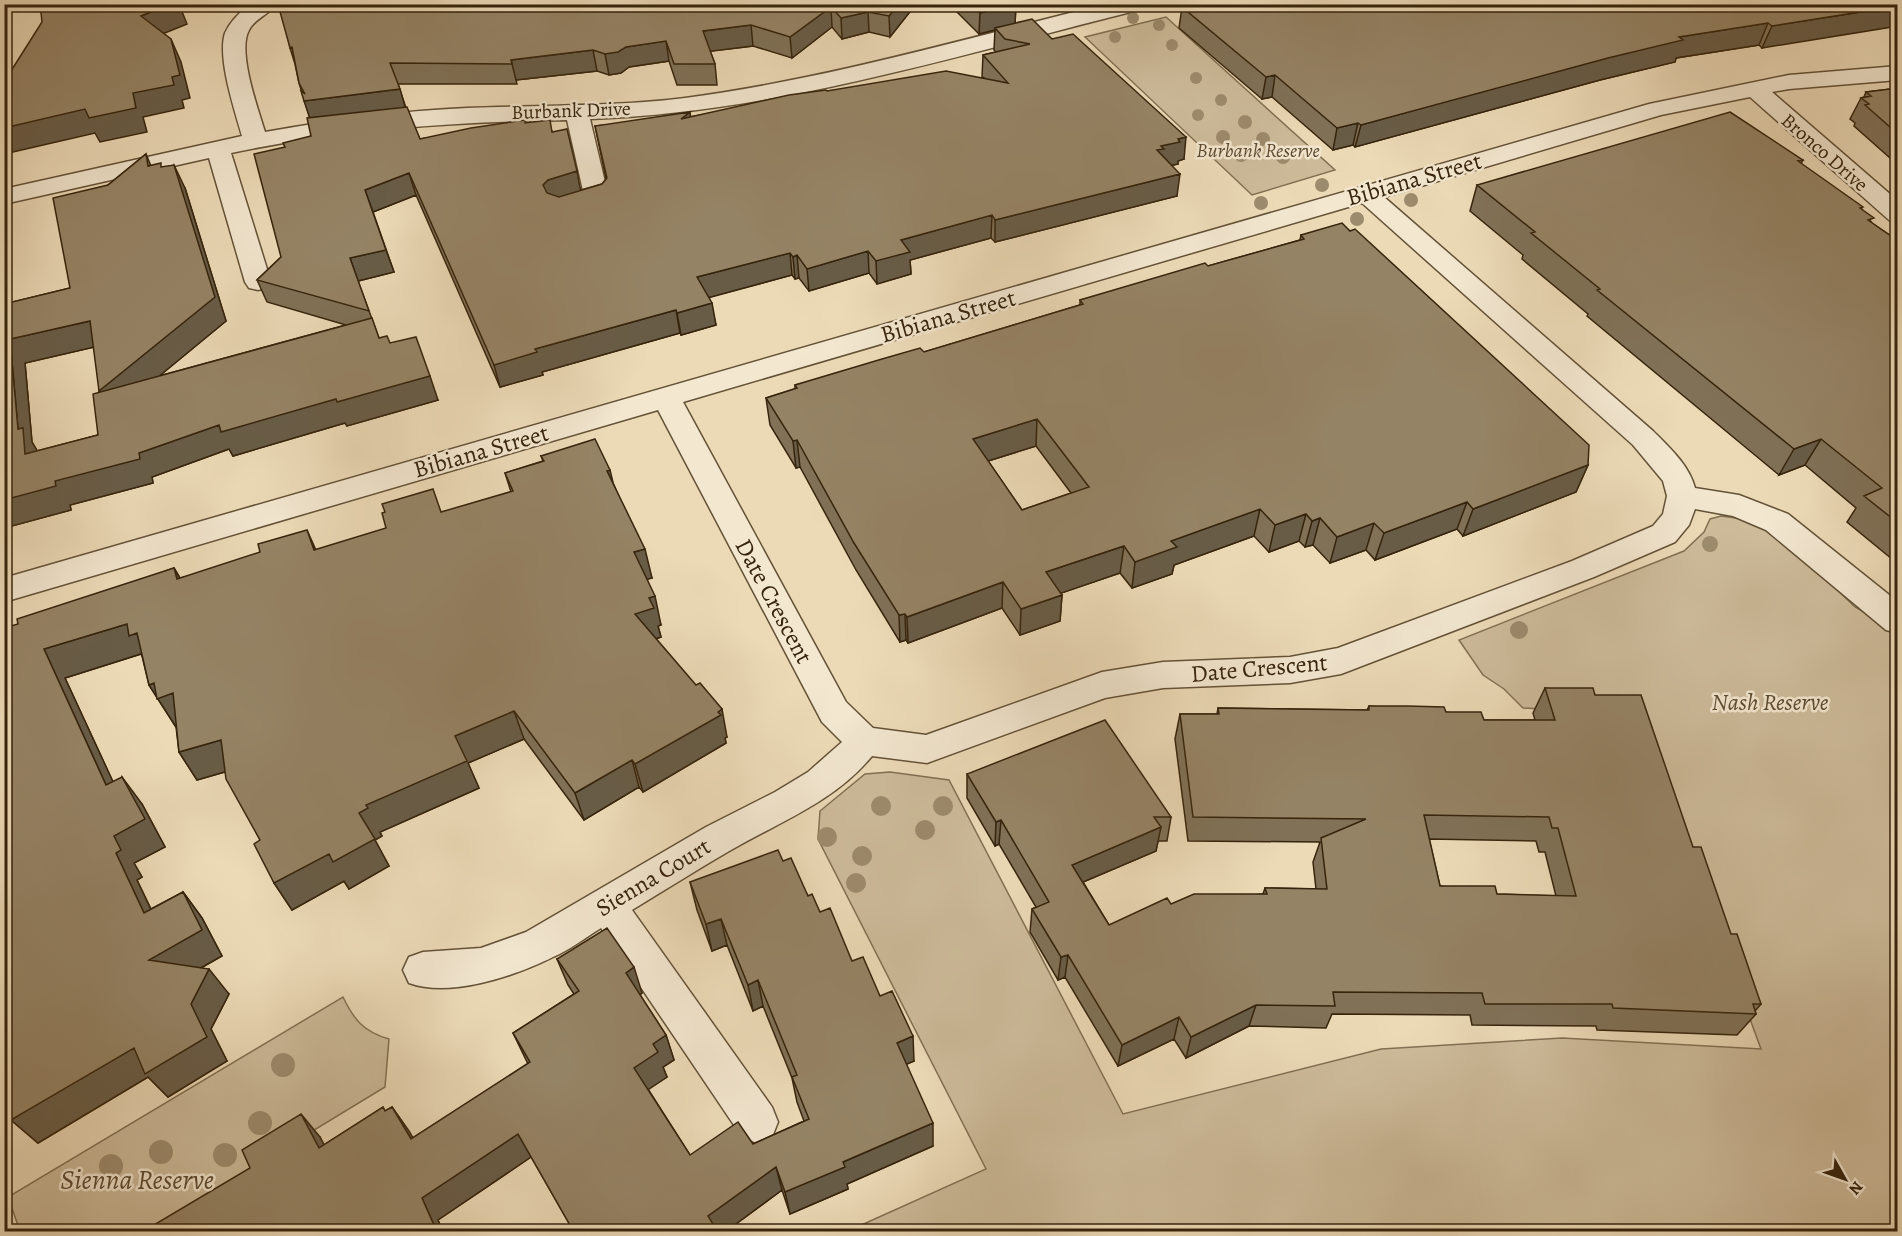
<svg xmlns="http://www.w3.org/2000/svg" width="1902" height="1236" font-family="Alegreya,serif">
	<style>
		.green { fill: #cdbb9a; stroke: #827053; stroke-width: 1.5 }
		.lines { fill: none; stroke-linecap: round; stroke-linejoin: round }
		.street-casing { stroke: #645237; stroke-width: 3 }
		.street { fill: #f3e7d0; fill-rule: evenodd }
		.tree { fill: #9d8b6d }
		.wall { fill: #807157; stroke: #36240c; stroke-width: 1.5; fill-rule: evenodd }
		.shaded-wall { fill: #685c47; stroke: #36240c; stroke-width: 1.5 }
		.building { fill: #958365; stroke: #36240c; stroke-width: 1.5; fill-rule: evenodd }
		.labels { text-anchor: middle; stroke-width: 5; stroke-linejoin: round; paint-order: stroke }
		.far-street-label { font-size: 20px; fill: #36240c; stroke: #f3e7d0 }
		.far-park-label { font-size: 20px; font-style: italic; fill: #5c4a30; stroke: #f3e7d0 }
		.street-label { font-size: 24px; fill: #36240c; stroke: #f3e7d0 }
		.park-label { font-size: 24px; font-style: italic; fill: #5c4a30; stroke: #f3e7d0 }
		.near-park-label { font-size: 28px; font-style: italic; fill: #5c4a30; stroke: #f3e7d0 }
	</style>
	<rect width="100%" height="100%" fill="#ecdab7"/>
	<filter id="stains"><feTurbulence type="fractalNoise" baseFrequency=".00333" numOctaves="4"/><feColorMatrix values="0 0 0 0 .2 0 0 0 0 .09 0 0 0 0 .02 0 0 0 .5 -.17"/></filter>
	<radialGradient id="worn" r=".72"><stop offset=".6" stop-color="#630" stop-opacity="0"/><stop offset="1" stop-color="#630" stop-opacity=".3"/></radialGradient>
	<path class="green" d="M1166,17L1335,170L1252,195L1085,37Z
		M1721,516L1751,520L1780,535L1855,607L1897,631V1231H848L986,1169L818,839L820,811L865,774L890,772L949,780L1123,1114L1381,1049L1562,1038L1761,1049L1638,714L1523,708L1504,689L1483,675L1459,640L1684,551L1704,532L1710,519Z
		M343,997C354,1020 364,1032 389,1039L385,1087L148,1231H20L8,1197Z"/>
	<g class="lines">
		<g class="street-casing">
			<path id="street" d="M250,4H276C269,15 255,18 249,30C237,51 258,109 265,132C332,120 399,111 467,108C540,105 613,107 685,98C828,79 967,38 1106,4H1145L1143,9C961,54 779,112 590,119L609,199L606,204L568,215L559,212L555,207L559,202L584,195L567,120C452,122 345,129 231,153L271,282L267,288L258,290L249,288L245,282L209,158L4,204V189L242,136C235,111 217,58 225,33C230,22 240,12 250,4Z
				M1898,66V80L1789,89L1772,92L1898,201V222L1889,220L1750,97L1661,115L1384,197L1653,431C1669,447 1689,465 1695,488L1739,495L1788,514L1898,602V633L1886,630L1766,530L1733,516L1695,509L1689,525L1675,542L1594,577L1341,674L1290,683L1163,688L1105,698L927,763L872,756C834,802 781,821 731,850C698,869 665,890 632,910L772,1107L778,1122L772,1137L757,1143L742,1137L601,928C585,938 569,950 553,957C515,976 450,998 409,983L403,970L409,957L423,952L481,948L526,932L706,827L775,792L808,772L842,742L822,722L658,410L4,602V578L1649,104L1789,75ZM1362,203L1633,445L1663,481L1667,496L1663,514L1653,526L1572,561L1338,648L1290,657L1163,662L1102,672L926,735L873,728L846,702L683,402Z"/>
		</g>
		<use href="#street" class="street"/>
	</g>
	<g class="tree">
		<circle cx="1133" cy="18" r="6"/>
		<circle cx="1159" cy="25" r="6"/>
		<circle cx="1115" cy="37" r="6"/>
		<circle cx="1172" cy="45" r="6"/>
		<circle cx="1196" cy="78" r="6"/>
		<circle cx="1221" cy="100" r="6"/>
		<circle cx="1198" cy="115" r="6"/>
		<circle cx="1245" cy="122" r="7"/>
		<circle cx="1223" cy="137" r="7"/>
		<circle cx="1263" cy="139" r="7"/>
		<circle cx="1241" cy="155" r="7"/>
		<circle cx="1283" cy="157" r="7"/>
		<circle cx="1322" cy="185" r="7"/>
		<circle cx="1411" cy="200" r="7"/>
		<circle cx="1261" cy="203" r="7"/>
		<circle cx="1357" cy="219" r="7"/>
		<circle cx="1710" cy="544" r="8"/>
		<circle cx="1519" cy="630" r="9"/>
		<circle cx="881" cy="806" r="10"/>
		<circle cx="943" cy="806" r="10"/>
		<circle cx="925" cy="830" r="10"/>
		<circle cx="827" cy="837" r="10"/>
		<circle cx="862" cy="856" r="10"/>
		<circle cx="856" cy="883" r="10"/>
		<circle cx="283" cy="1065" r="12"/>
		<circle cx="260" cy="1123" r="12"/>
		<circle cx="161" cy="1152" r="12"/>
		<circle cx="225" cy="1155" r="12"/>
		<circle cx="111" cy="1166" r="12"/>
	</g>
	<path class="wall" d="M283,4H916L890,37L869,32L842,39L832,27L792,58L753,46L710,51L715,64L717,85H677L669,61L629,67L621,73L609,75L597,71L516,80L517,84H398L406,108L420,139L525,123L552,131L581,190L602,184L606,179L595,126L690,117L827,91L984,78L982,77L983,55L996,52L994,50L995,30L979,34L949,4H1016L1015,23L1052,39L1184,159L1178,161V164L1172,165L1177,196L995,242L991,238L910,260L911,274L877,284L869,273L809,291L799,278L795,279L792,275L709,297L716,325L681,335L680,333L542,372L543,375L500,387L416,195L373,212L394,272L358,281L379,338L390,343L438,400L347,426L345,423L233,456L229,449L152,477L153,483L70,505L71,510L12,526L10,523L4,304L70,288L108,185L146,154L151,166L163,167L185,188L226,321L159,376L346,325L267,302L257,280L281,257L285,147L311,136L310,118L299,83L295,64L290,48ZM94,347L100,392L98,435L37,451L32,442L25,363Z
		M1898,4L1762,48L1759,45L1676,58L1675,62L1600,80L1355,147L1353,145L1333,150L1272,97L1262,99L1179,28L1182,7Z
		M1898,88V165L1854,126L1855,123L1850,119L1861,98L1864,97L1866,92Z
		M1803,160L1801,164L1862,209L1872,223L1898,241V564L1847,522L1856,508L1805,465L1779,475L1587,316L1588,314L1522,259L1523,255L1470,211L1477,185Z
		M1301,235L1588,465L1576,492L1463,536L1457,529L1375,560L1366,550L1330,563L1313,545L1305,547L1299,541L1269,552L1254,536L1174,565L1172,574L1132,588L1120,573L1061,593L1062,595L1060,621L1020,635L1002,608L908,643L906,640L900,642L856,570L800,467L796,468L770,425L766,398L795,389V385L924,352L1080,305V300L1208,266L1300,240ZM1036,446L1071,493L1022,510L988,461Z
		M541,456L614,485L652,578L647,579L661,625L658,626L661,637L656,639L727,737L725,738L726,743L643,792L639,787L584,820L524,739L468,763L479,788L380,832L382,836L375,840L389,866L349,889L344,881L292,910L274,883L260,840L225,772L197,780L179,752L176,727L149,685L142,656L141,654L65,678L113,782L142,804L165,847L134,863L142,877L137,880L151,909L183,892L202,918L222,956L201,968L229,994L211,1029L227,1061L168,1097L148,1077L38,1143L11,1120L8,961L18,624L174,568L180,578L316,550L511,492L505,473L543,461Z
		M1545,688L1595,695L1693,847L1761,1004L1755,1011L1756,1014L1737,1035L1597,1030L1596,1026L1472,1025L1470,1015L1332,1014L1326,1028L1249,1026L1186,1058L1174,1039L1118,1066L1065,977L1058,980L1030,932L1032,909L1036,907L999,844L995,846L967,798V774L1171,817L1167,841H1158L1156,851L1083,882L1109,925L1171,904L1263,894L1265,888L1316,889L1313,862L1320,842L1188,841L1175,739L1180,714H1217L1218,708L1367,710L1369,706L1446,712L1484,720H1535L1533,713ZM1429,839L1536,841L1539,852H1545L1556,896L1497,894L1440,886Z
		M783,861L820,912L852,961L880,996L914,1061L906,1064L933,1146L847,1184L848,1189L790,1214L782,1190L725,1232H574L531,1157L438,1220L443,1232H142L320,1137L324,1145L383,1107L385,1111L392,1107L413,1138L528,1064L513,1033L574,994L568,985L557,959L642,993L640,995L666,1035L674,1060L663,1067L667,1077L648,1089L690,1155L753,1144L804,1121L797,1102L792,1078L763,1006L753,1011L727,945L712,951L697,910L690,882Z"/>
	<path class="shaded-wall" d="M170,4H179L187,24L150,39L141,16Z
		M899,4H916L890,37L889,16Z
		M1016,4L1015,25L995,28V30L979,34L980,13Z
		M1898,6V26L1762,48L1772,26Z
		M831,7L832,27L792,58L790,37Z
		M868,12L869,32L842,39L841,18Z
		M1768,23L1759,45L1676,58L1675,62L1600,80L1355,147L1361,125L1679,37Z
		M751,25L753,46L705,52L703,31Z
		M171,39L181,62L190,98L182,100L184,108L143,117L147,132L100,142L95,133L4,154V128L133,93L172,77Z
		M666,41L669,61L629,67L621,73L609,75L605,54L626,47Z
		M593,50L597,71L516,80L511,60Z
		M1275,75L1272,97L1262,99L1266,77Z
		M400,89L406,110L311,122L304,101Z
		M690,112L693,134L681,119Z
		M1358,123L1353,145L1333,150L1337,128Z
		M1186,137L1184,159L1178,161V164L1161,168L1157,150L1161,146L1178,139Z
		M174,165L185,188L226,321L112,415L99,391Z
		M577,171L581,193L548,208L543,185L548,180Z
		M409,173L416,195L373,212L365,190Z
		M1180,174L1177,196L995,242V220Z
		M4,204L6,206L7,258H4Z
		M992,215L991,238L910,260L911,274L877,284L876,261L901,240Z
		M386,250L394,272L358,281L350,258Z
		M868,251L869,273L809,291L807,269Z
		M790,253L792,275L700,300L697,277Z
		M797,255L799,278L795,279L793,257Z
		M712,303L716,325L681,335L677,313Z
		M676,310L680,333L542,372L543,375L500,387L494,365L535,349Z
		M90,321L103,345L25,363L32,442L38,452L25,454L18,429L10,339Z
		M430,376L438,400L347,426L345,423L233,456L229,449L152,477L153,483L70,505L71,510L12,526L10,523L4,525V500L55,481L139,453L219,425L336,399Z
		M1037,419L1036,446L972,466L973,439Z
		M1821,439L1805,465L1779,475L1794,449Z
		M797,440L800,467L796,468L793,441Z
		M1588,465L1576,492L1463,536L1473,509Z
		M610,470L617,499L607,471Z
		M1467,502L1457,529L1375,560L1384,533Z
		M1260,509L1254,536L1174,565L1172,574L1132,588L1135,562L1171,541Z
		M1306,514L1299,541L1269,552L1275,525Z
		M1320,518L1313,545L1305,547L1312,521Z
		M1374,523L1366,550L1330,563L1337,537Z
		M307,530L320,559L314,550Z
		M1124,546L1120,573L1044,599L1046,572Z
		M645,549L652,578L641,581L634,552Z
		M174,568L191,597L177,579Z
		M1003,582L1002,608L908,643L907,617Z
		M1062,595L1060,621L1020,635L1021,609Z
		M655,596L661,625L658,626L661,637L642,643L635,614L649,598Z
		M905,614L906,640L900,642L899,615Z
		M127,624L137,633L148,665L141,654L65,678L127,812L106,785L44,649Z
		M154,683L173,693L191,722L176,727L149,685Z
		M722,709L727,737L725,738L726,743L643,792L635,764Z
		M514,711L524,739L468,763L479,788L380,832L382,836L375,840L389,866L349,889L344,881L292,910L274,883L359,813L366,805L455,736Z
		M221,740L238,768L197,780L179,752Z
		M632,760L639,787L584,820L575,793Z
		M122,777L142,804L165,847L134,863L142,877L137,880L165,939L144,913L116,853L114,836Z
		M1001,820L999,844L995,846L996,822Z
		M1161,827L1156,851L1069,888L1072,865Z
		M183,892L202,918L222,956L170,985L149,960Z
		M721,919L727,945L712,951L706,924Z
		M1068,955L1065,977L1058,980L1061,957Z
		M634,967L642,993L635,999L626,973Z
		M209,969L229,994L211,1029L227,1061L168,1097L148,1077L38,1143L11,1120L191,1004Z
		M758,980L763,1006L753,1011L748,985Z
		M1256,1005L1249,1026L1186,1058L1191,1037Z
		M1179,1017L1174,1039L1118,1066L1122,1045Z
		M666,1035L674,1060L663,1067L667,1077L643,1093L634,1068L653,1044Z
		M913,1036L914,1061L898,1068L897,1043Z
		M392,1107L409,1131L427,1163L411,1139Z
		M301,1114L320,1137L338,1172L319,1148Z
		M933,1123V1146L847,1184L848,1189L790,1214L785,1192L843,1162Z
		M518,1134L531,1157L438,1220L443,1232H437L422,1198Z
		M776,1167L782,1190L725,1232H703L708,1216Z"/>
	<path class="building" d="M40,4H170L141,16L171,39L180,75L172,77L174,85L133,93L136,108L89,118L85,109L4,128V82L42,22Z
		M283,4H899L889,16L868,12L841,18L831,7L790,37L751,25L703,31L715,64H674L666,41L626,47L618,52L605,54L593,50L511,60L512,64L390,63L400,89L304,101L301,91L305,94L299,83L292,47L290,48L279,8Z
		M970,4H1015L980,13Z
		M1192,4H1898V6L1772,26L1768,23L1679,37L1683,40L1608,58L1361,125L1358,123L1337,128L1275,75L1266,77L1182,7Z
		M1032,19L1052,39L1073,34L1186,137L1178,139L1180,142L1161,146L1164,149L1157,150L1180,174L995,220L992,215L901,240L910,252L876,261L868,251L807,269L797,255L793,257L790,253L697,277L712,303L677,313L676,310L535,349L537,352L494,365L409,173L365,190L386,250L350,258L369,311L257,280L281,257L254,154L285,147L283,143L311,136L307,118L407,107L420,139L471,128L525,120V123L550,120L552,132L567,129L577,171L548,180L543,185L547,193L559,197L602,184L607,178L595,126L690,112L681,119L789,95L826,90L827,91L946,71L1008,83L983,55L1030,44L1005,39L995,28Z
		M1898,88V134L1865,105L1869,104L1861,98L1871,96L1866,92Z
		M1730,112L1803,160L1798,161L1863,207L1860,208L1874,218L1868,220L1898,241V523L1864,496L1882,488L1821,439L1794,449L1597,290L1600,289L1531,233L1535,232L1477,185Z
		M146,154L148,166L161,163V167L174,165L215,297L99,391L90,321L10,339L18,429L23,428L25,454L98,435L93,394L372,318L379,338L387,336L390,343L416,337L430,376L337,402L336,399L221,432L219,425L139,453L140,459L55,481L56,486L4,500V304L70,288L53,198L108,185Z
		M1342,223L1350,231L1355,229L1589,445L1588,465L1473,509L1467,502L1384,533L1374,523L1337,537L1320,518L1312,521L1306,514L1275,525L1260,509L1171,541L1177,547L1135,562L1124,546L1046,572L1062,595L1021,609L1003,582L907,617L905,614L899,615L854,543L797,440L793,441L766,398L797,388L795,385L882,359L920,348L924,352L1083,304L1080,300L1205,263L1208,266L1304,239L1301,235ZM1037,419L1089,487L1022,510L973,439Z
		M595,439L610,470L607,471L645,549L634,552L655,596L649,598L654,608L635,614L696,685L700,683L722,709L718,712L721,715L635,764L632,760L575,793L514,711L455,736L467,761L366,805L368,808L359,813L375,839L333,862L329,854L274,883L254,844L260,840L226,779L221,740L179,752L173,693L157,699L154,683L149,685L137,633L129,636L127,624L44,649L106,785L122,777L145,819L114,836L121,850L116,853L144,913L183,892L202,930L149,960L209,969L191,1004L207,1037L145,1074L134,1048L11,1120L4,1102V963L8,961L4,951V628L18,624L17,619L174,568L177,579L260,552L258,544L307,530L314,550L386,528L382,513L385,512L382,504L433,489L441,512L513,491L505,473L544,461L541,456Z
		M1545,688H1593L1595,695H1641L1693,847H1701L1731,934H1737L1761,1004H1753L1756,1014L1613,1008L1612,1004H1485L1482,993L1333,992L1335,1006L1256,1005L1191,1037L1179,1017L1122,1045L1068,955L1061,957L1032,909L1049,902L1001,820L996,822L967,774L1105,720L1171,817H1154L1161,827L1072,865L1109,925L1167,898L1171,904L1194,894H1267L1265,888L1327,889L1321,838L1366,819L1193,817L1180,714H1219L1218,708L1369,710V706H1407L1444,707L1446,712H1481L1484,720H1555ZM1424,815L1549,817L1552,828H1558L1576,896L1497,894L1495,886H1440Z
		M778,850L783,861L791,858L808,896L812,894L820,912L830,908L852,961L863,957L880,996L892,991L913,1036L897,1043L933,1123L843,1162L845,1167L785,1192L776,1167L708,1216L713,1224L702,1232H574L518,1134L422,1198L437,1232H142L250,1168L242,1150L301,1114L319,1148L383,1107L385,1111L392,1107L411,1139L530,1062L513,1033L579,991L557,959L607,928L634,967L626,973L666,1035L653,1044L658,1052L634,1068L690,1155L738,1122L753,1144L809,1119L792,1077L797,1075L758,980L748,985L721,919L706,924L690,882Z"/>
	<g class="labels">
		<g class="far-street-label">
			<text transform="translate(571 110) rotate(-2)" y="7">Burbank Drive</text>
			<text transform="translate(1825 152) rotate(41)" y="7">Bronco Drive</text>
		</g>
		<g class="far-park-label">
			<text x="1258" y="157">Burbank Reserve</text>
		</g>
		<g class="street-label">
			<text transform="translate(1414 179) rotate(-16)" y="8">Bibiana Street</text>
			<text transform="translate(948 316) rotate(-16)" y="8">Bibiana Street</text>
			<text transform="translate(481 451) rotate(-16)" y="8">Bibiana Street</text>
			<text transform="translate(774 601) rotate(62)" y="8">Date Crescent</text>
			<text transform="translate(1259 668) rotate(-5)" y="8">Date Crescent</text>
			<text transform="translate(653 877) rotate(-31)" y="8">Sienna Court</text>
		</g>
		<g class="park-label">
			<text x="1770" y="710">Nash Reserve</text>
		</g>
		<g class="near-park-label">
			<text x="137" y="1189">Sienna Reserve</text>
		</g>
	</g>
	<rect width="1902" height="1236" fill="none" stroke="#ecdab7" stroke-width="24"/>
	<rect x="6" y="6" width="1890" height="1224" fill="none" stroke="#36240c" stroke-width="3"/>
	<rect x="12" y="12" width="1878" height="1212" fill="none" stroke="#36240c" stroke-width="1.5"/>
	<g transform="translate(1845 1179) rotate(130)" stroke="#f3e7d0" stroke-width="4.5" paint-order="stroke">
	<path d="M0-4.5L10 22L0 15L-10 22Z" fill="#36240c"/>
	<text y="-9" font-size="16" font-weight="bold" text-anchor="middle" fill="#36240c">N</text>
	</g>
	<rect width="100%" height="100%" filter="url(#stains)"/>
	<rect width="100%" height="100%" fill="url(#worn)"/>
</svg>
